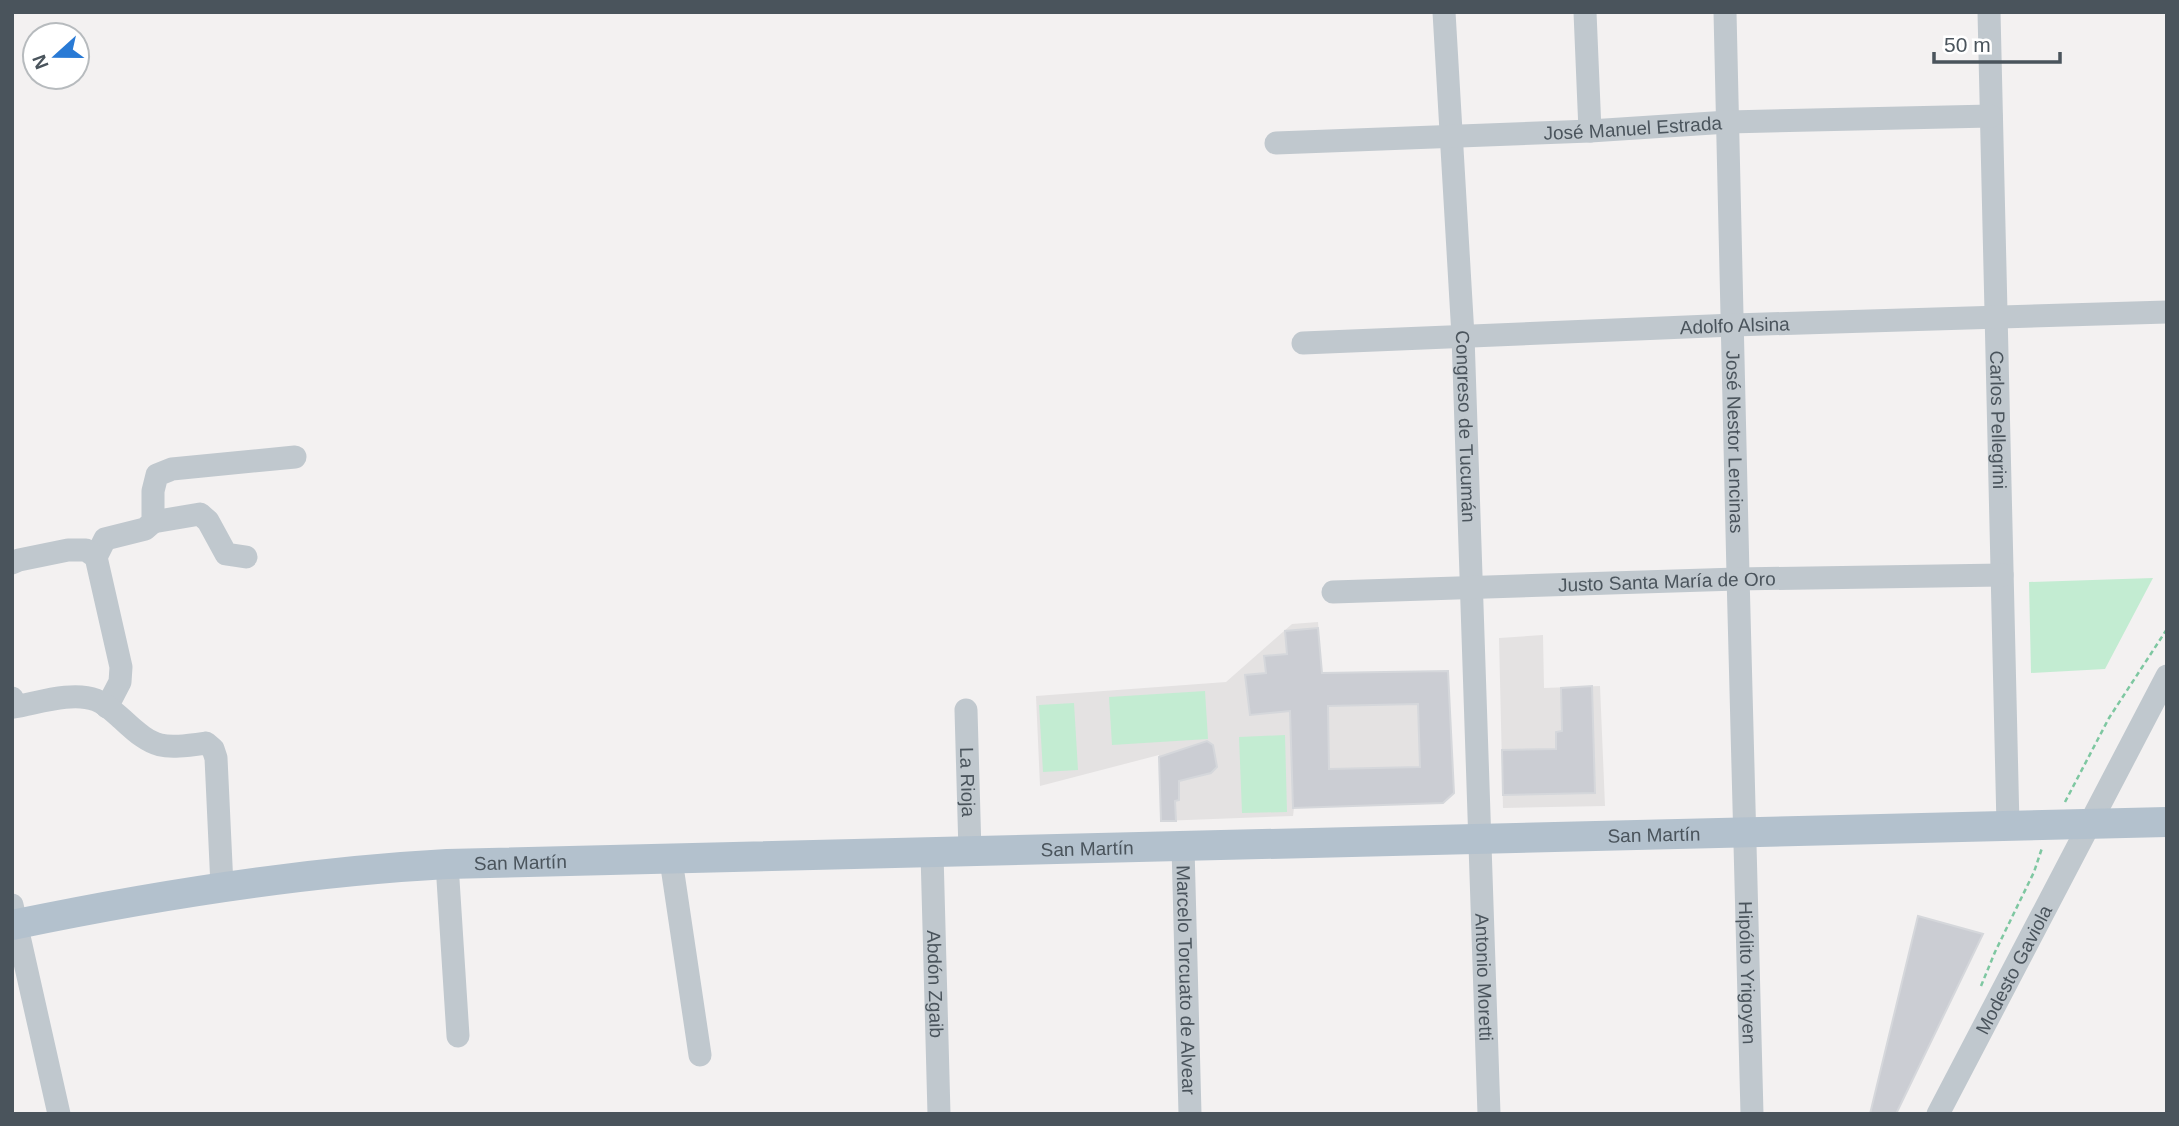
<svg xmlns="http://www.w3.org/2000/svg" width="2179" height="1126" font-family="Arial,sans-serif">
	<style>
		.education { fill: #e4e2e2 }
		.green { fill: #c3ecd2 }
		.building { fill: #cbcdd3; stroke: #d5d7db; stroke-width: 2; fill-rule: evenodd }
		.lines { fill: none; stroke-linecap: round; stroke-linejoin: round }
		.path { stroke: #7ec7a1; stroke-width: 2.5; stroke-dasharray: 5 3.5; stroke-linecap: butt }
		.minor { stroke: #c0c8ce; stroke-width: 23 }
		.major { stroke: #b3c1cd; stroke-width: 30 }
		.labels { text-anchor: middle; stroke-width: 5; stroke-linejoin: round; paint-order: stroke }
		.street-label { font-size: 19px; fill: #4a545c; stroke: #fff }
	</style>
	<rect width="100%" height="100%" fill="#f3f1f1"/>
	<path class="education" d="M1318,622L1322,673L1448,671L1454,793L1443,803L1294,808L1293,816L1161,821L1159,755L1040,786L1036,696L1226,682L1292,624Z
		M1543,635L1544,688L1600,686L1605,806L1503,808L1499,638Z"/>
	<path class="green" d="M2153,578L2105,669L2031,673L2029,582Z
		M1205,691L1208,739L1112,745L1109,697Z
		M1074,703L1078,770L1043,772L1039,705Z
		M1285,735L1287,812L1242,813L1239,737Z"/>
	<path class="building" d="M1318,628L1322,673L1448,671L1454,793L1443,803L1293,808L1290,711L1250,715L1245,675L1266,673L1264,656L1287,654L1285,631ZM1418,704L1420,767L1329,769L1328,706Z
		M1592,686L1595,793L1503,795L1502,750L1556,749V732L1562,731L1561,688Z
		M1207,741L1213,745L1217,767L1211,773L1179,781V800L1175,801L1176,821H1161L1159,757Z
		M1918,916L1983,934L1896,1114H1870Z"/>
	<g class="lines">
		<path class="path" d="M2065,802L2109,718L2167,629
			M1981,986L1995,952L2034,872L2042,848"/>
		<g class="minor">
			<path id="s1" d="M1444,12L1463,336L1489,1114"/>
			<path d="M1585,12L1590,131"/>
			<path id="s2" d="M1725,12C1735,379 1740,747 1752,1114"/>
			<path id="s3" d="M1989,12L2008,826"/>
			<path id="s4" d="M1276,143L1590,131L1728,122L1991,116"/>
			<path id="s5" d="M1303,343L1734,325L2167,312"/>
			<path d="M153,522L200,514L208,521L226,554L246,557"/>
			<path d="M96,557L105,539L145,529L153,522V491L157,475L172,469L295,457"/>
			<path d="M12,563L19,560L68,550H86L96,557L121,667L120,682L107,707"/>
			<path id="s6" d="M1333,592L1737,579L2002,575"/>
			<path d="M12,698L14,707C38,703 72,691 96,700C106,704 114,712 122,719C155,750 162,749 206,743L213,749L216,758L222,886"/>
			<path id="s7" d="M966,710L970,852"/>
			<path id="s8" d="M1183,847L1190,1114"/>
			<path id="s9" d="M932,853L939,1114"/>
			<path d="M671,860L700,1055"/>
			<path d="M447,864L458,1036"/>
			<path d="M12,905L59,1114"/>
			<path id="s10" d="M1938,1114L2167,676"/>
		</g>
		<path class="major" id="s11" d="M12,925C156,895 300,872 447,864L2167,822"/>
	</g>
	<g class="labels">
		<g class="street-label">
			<text dy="7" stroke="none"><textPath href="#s4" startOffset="357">José Manuel Estrada</textPath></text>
			<text dy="7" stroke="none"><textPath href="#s5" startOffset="432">Adolfo Alsina</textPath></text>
			<text dy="7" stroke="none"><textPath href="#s3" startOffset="408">Carlos Pellegrini</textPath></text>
			<text dy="7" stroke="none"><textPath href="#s1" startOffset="415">Congreso de Tucumán</textPath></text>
			<text dy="7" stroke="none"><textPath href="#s2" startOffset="430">José Nestor Lencinas</textPath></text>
			<text dy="7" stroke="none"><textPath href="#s6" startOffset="334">Justo Santa María de Oro</textPath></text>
			<text dy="7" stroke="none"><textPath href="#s7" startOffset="72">La Rioja</textPath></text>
			<text dy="7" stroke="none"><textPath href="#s11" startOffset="1647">San Martín</textPath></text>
			<text dy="7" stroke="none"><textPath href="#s11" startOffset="1080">San Martín</textPath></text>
			<text dy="7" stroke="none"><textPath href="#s11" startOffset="513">San Martín</textPath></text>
			<text dy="7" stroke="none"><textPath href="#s10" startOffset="163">Modesto Gaviola</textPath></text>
			<text dy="7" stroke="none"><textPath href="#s2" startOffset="961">Hipólito Yrigoyen</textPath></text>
			<text dy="7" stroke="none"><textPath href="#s1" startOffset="966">Antonio Moretti</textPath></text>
			<text dy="7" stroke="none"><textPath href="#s8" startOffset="133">Marcelo Torcuato de Alvear</textPath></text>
			<text dy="7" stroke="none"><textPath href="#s9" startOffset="131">Abdón Zgaib</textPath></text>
		</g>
	</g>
	<rect width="2179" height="1126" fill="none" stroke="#4a545c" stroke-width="28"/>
	<g transform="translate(56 56) rotate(249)"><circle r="33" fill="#ffffff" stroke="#b7bbbe" stroke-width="2"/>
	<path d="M0-5L12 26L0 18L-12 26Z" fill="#297ad5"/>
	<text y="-10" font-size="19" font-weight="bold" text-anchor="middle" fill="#4a545c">N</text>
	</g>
	<path d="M1934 52v10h126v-10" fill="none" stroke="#4a545c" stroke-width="3.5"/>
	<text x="1944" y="52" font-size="21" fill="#4a545c" stroke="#ffffff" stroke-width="5" paint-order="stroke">50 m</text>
</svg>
